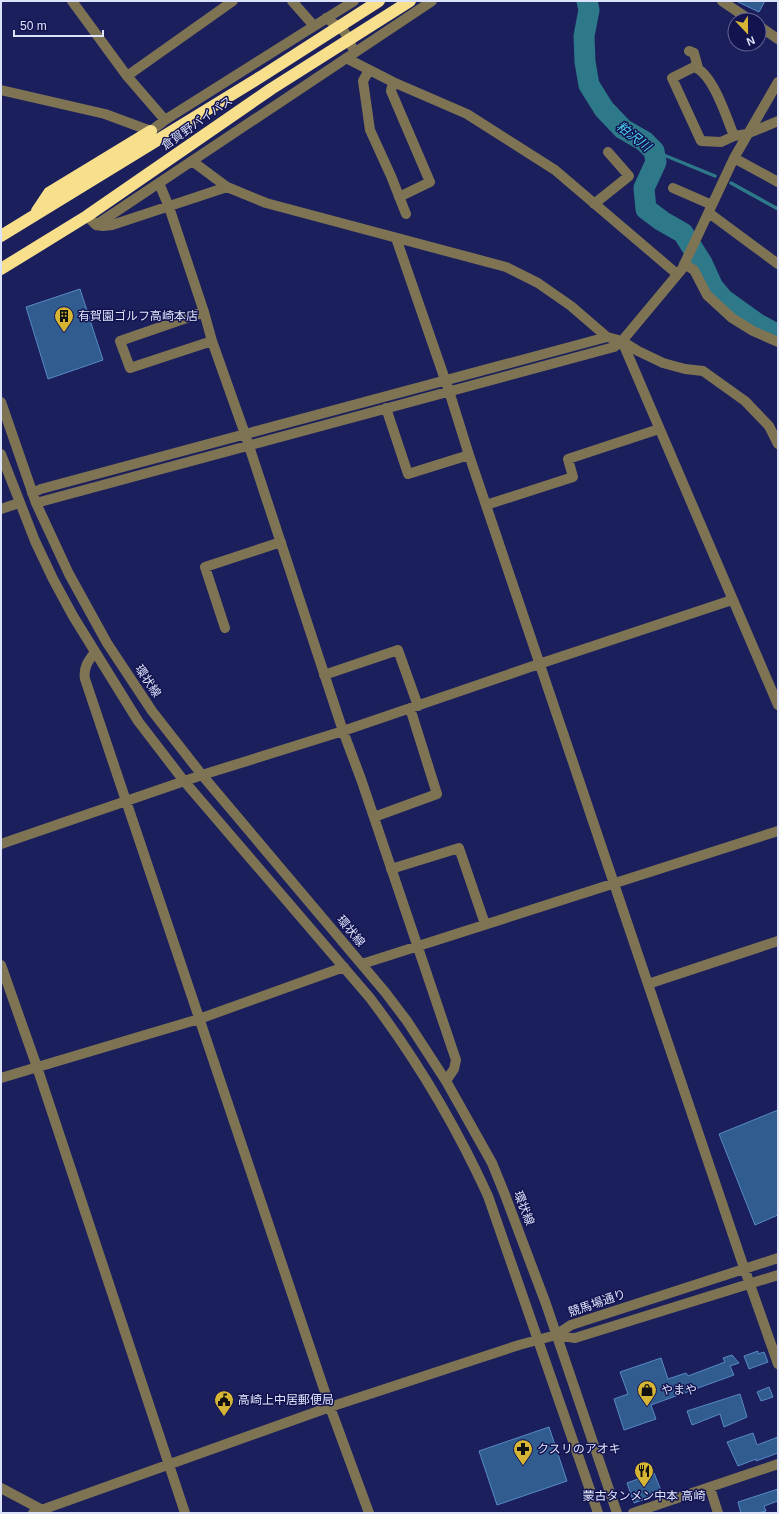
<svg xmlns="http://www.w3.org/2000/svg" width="779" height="1514" font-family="Helvetica,'Noto Sans JP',sans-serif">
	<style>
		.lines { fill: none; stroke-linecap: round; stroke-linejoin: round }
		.stream { stroke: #2d7989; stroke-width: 3.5 }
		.river { stroke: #2d7989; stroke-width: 21 }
		.building { fill: #315c8f; stroke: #5789c6 }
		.minor { stroke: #7e7454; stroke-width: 10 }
		.highway { stroke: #f7df8b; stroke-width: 12 }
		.labels { text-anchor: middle; stroke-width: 3; stroke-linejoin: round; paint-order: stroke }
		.street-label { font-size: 12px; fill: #dde3fa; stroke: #131350 }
		.poi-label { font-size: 12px; fill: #dde3fa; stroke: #131350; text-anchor: start }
		.water-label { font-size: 13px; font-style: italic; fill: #4cddfa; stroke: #131350 }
	</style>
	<rect width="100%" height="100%" fill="#1b1f5c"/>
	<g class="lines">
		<path class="stream" d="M654,151L715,176
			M731,183L778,209"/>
		<path class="river" d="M587,1L589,10L584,36L585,62L589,85L604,109L623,129L644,141L654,151L656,162L644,188L646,209L662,221L683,233L702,263L713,287L723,299L758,324L778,335"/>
	</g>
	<path class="building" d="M736,1H765L759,12Z
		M80,289L103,360L48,379L26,307Z
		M778,1110V1215L755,1225L719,1134Z
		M758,1351V1354L764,1352L768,1362L749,1369L744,1356Z
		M732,1355L739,1363L730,1366L734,1375L651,1405L656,1419L624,1430L614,1399L628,1394L620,1372L661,1358L668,1379L686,1373L688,1376L725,1362L723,1358Z
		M769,1387L773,1397L761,1401L757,1392Z
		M740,1394L747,1417L724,1427L720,1414L692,1425L687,1411Z
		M549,1427L567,1481L497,1505L479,1451Z
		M753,1433L757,1445L778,1437V1453L756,1461V1459L738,1466L727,1442Z
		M654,1473L662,1493L634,1503L627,1483Z
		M778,1489V1501L764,1506L766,1511L758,1513H741L738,1502Z"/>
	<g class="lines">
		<path class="minor" d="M72,1L127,76L165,120
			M292,1L314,26
			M722,1L750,20
			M326,18C342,29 345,29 352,47
			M759,26L778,39
			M689,51L694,53L698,68
			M346,58L393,82L467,114L555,170L677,274
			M369,70L363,81L370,130L391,176L406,214
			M127,76L233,1
			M393,82L391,91L430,182L399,197
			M1,90L105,114L151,131L165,120L354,1
			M734,136C727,119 713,73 694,67L672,78L701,141L721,142L734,136L747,134L778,121
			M734,158L778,182
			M192,161L227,187L266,203L506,267L538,283L571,306L607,337L622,341L778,705
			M159,183L169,207L204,312L212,341L245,434L343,731L361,779L456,1060L454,1069L446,1081
			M673,188L712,205
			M594,204L629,176L608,152
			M709,213L778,264
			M87,216L96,225L432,1
			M96,225L103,226L112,225L227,187
			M396,238L449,391L469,455L741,1259L778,1364
			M684,264L694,270L707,295L732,318L753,331L778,342
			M204,312L120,341L130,368L212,341
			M622,341L638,351L663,363L685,369L703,371L745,401L769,426L778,444
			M1,402L36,503L69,574L107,643L152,711L202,775L385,992L407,1021L446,1081L492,1163L505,1195L546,1304L617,1513
			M386,408L408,474L469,455
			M1,454L35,541L53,579L73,616L138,721L184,781L370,998C417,1060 456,1126 488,1196L598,1513
			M32,493L41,489L607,337
			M36,503L614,347L622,341L682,269L734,158L778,82
			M486,505L573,477L568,459L659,429
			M1,509L19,503
			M225,628L205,567L281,542
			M95,652C88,661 83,668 85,679L330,1407L369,1513
			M324,675L398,650L418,706
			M374,817L437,794L410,708
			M1,844L202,775L343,731L539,664L732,600
			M391,869L459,848L485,924
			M362,964L778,831
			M1,965L37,1067L185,1513
			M648,984L778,941
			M1,1078L199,1019L344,967
			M556,1335L571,1325L778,1258
			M1,1488L46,1512
			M710,1488L718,1513
			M33,1513L330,1407L519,1345L556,1335L575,1338L778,1275
			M633,1513L778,1464"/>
		<path class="highway" d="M37,211L49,193L151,131
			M1,236L262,76L379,1
			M1,269L87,216L271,89L410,1"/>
	</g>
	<defs>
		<g id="building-pin" transform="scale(1)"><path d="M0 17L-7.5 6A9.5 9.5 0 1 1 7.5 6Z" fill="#d6b534" stroke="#131350"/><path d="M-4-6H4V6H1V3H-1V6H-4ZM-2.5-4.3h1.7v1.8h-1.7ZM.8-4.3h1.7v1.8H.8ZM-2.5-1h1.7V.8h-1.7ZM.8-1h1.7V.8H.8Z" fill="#111"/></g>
		<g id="shop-pin" transform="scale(1)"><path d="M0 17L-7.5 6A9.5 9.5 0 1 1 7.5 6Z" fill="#d6b534" stroke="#131350"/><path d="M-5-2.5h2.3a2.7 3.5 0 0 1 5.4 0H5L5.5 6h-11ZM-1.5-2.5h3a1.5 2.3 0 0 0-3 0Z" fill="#111"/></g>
		<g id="civic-pin" transform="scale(1)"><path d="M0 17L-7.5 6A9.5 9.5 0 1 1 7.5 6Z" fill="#d6b534" stroke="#131350"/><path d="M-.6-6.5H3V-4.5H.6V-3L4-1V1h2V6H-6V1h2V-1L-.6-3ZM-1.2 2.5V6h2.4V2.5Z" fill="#111"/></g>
		<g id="pharmacy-pin" transform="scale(1)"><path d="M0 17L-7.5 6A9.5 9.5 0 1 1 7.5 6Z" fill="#d6b534" stroke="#131350"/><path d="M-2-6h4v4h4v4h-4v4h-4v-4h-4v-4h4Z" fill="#111"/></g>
		<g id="restaurant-pin" transform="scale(1)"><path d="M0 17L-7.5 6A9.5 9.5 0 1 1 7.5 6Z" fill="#d6b534" stroke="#131350"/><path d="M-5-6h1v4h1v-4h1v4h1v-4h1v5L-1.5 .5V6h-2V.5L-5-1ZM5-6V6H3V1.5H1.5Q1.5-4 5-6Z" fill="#111"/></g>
	</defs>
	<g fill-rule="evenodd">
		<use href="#building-pin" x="64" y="316"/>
		<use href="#shop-pin" x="647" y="1390"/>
		<use href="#civic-pin" x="224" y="1400"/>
		<use href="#pharmacy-pin" x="523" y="1449"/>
		<use href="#restaurant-pin" x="644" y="1471"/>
	</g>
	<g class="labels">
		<g class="street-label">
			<text transform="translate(197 123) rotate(-35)" y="4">倉賀野バイパス</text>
			<text transform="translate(148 681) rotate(56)" y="4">環状線</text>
			<text transform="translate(351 931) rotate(50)" y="4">環状線</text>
			<text transform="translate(524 1208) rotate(69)" y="4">環状線</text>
			<text transform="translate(597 1303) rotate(-19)" y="4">競馬場通り</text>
		</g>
		<g class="poi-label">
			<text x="78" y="320">有賀園ゴルフ高崎本店</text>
			<text x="661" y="1394">やまや</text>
			<text x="238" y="1404">高崎上中居郵便局</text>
			<text x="537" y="1453">クスリのアオキ</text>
			<text x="644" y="1500" text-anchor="middle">蒙古タンメン中本 高崎</text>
		</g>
		<g class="water-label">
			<text transform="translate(634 136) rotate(38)" y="5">粕沢川</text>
		</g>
	</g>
	<rect width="779" height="1514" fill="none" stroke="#dde3fa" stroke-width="4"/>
	<g transform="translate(747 32) rotate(158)"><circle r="19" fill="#131350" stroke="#646694"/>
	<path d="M0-3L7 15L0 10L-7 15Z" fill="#d6b534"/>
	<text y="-6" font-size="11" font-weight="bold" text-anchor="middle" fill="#dde3fa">N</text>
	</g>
	<path d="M14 30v6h89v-6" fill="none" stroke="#dde3fa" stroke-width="2"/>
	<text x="20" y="30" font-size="12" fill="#dde3fa" stroke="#131350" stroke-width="3" paint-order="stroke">50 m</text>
</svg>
